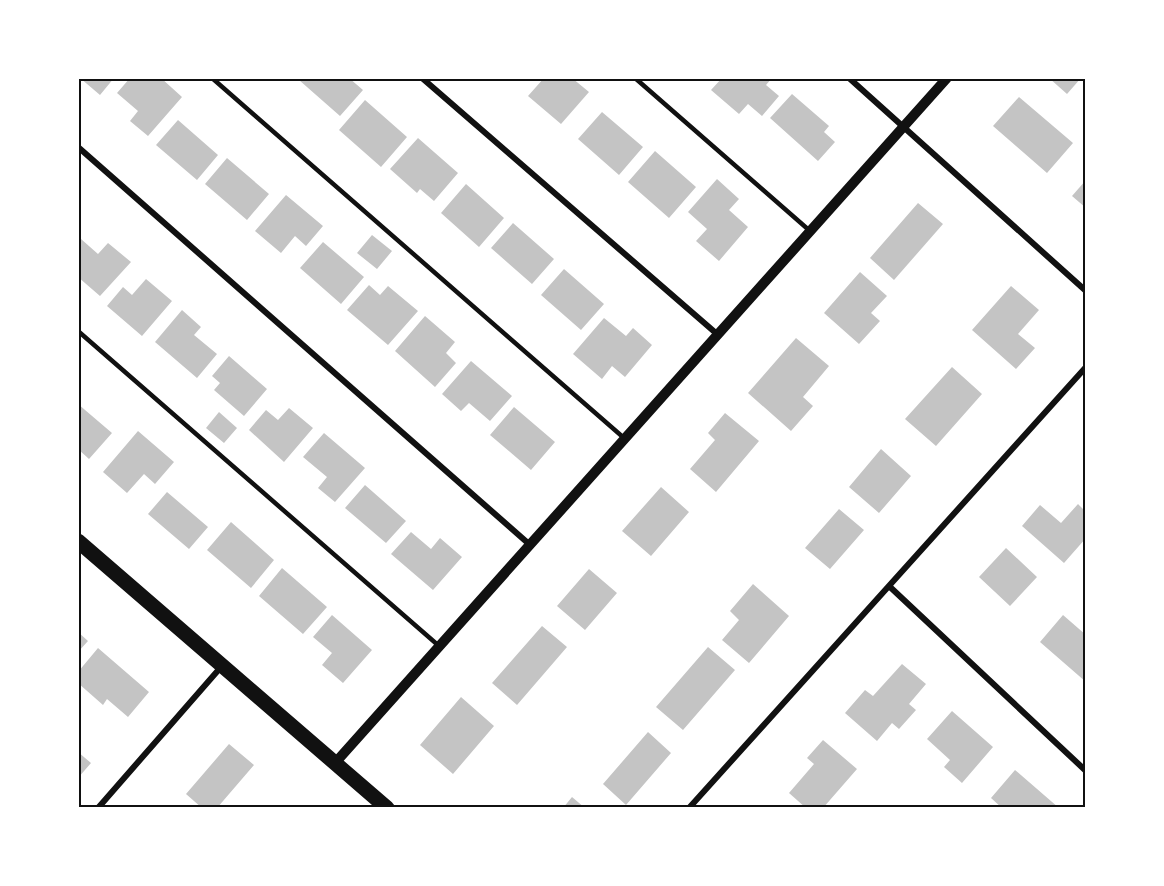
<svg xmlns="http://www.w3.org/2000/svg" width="1164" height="886" font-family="'IBM Plex Sans',sans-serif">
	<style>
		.building { fill: #c4c4c4 }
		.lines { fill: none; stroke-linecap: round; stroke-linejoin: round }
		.service { stroke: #111; stroke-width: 4.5 }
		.minor { stroke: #111; stroke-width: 6 }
		.tertiary { stroke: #111; stroke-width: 10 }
		.primary { stroke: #111; stroke-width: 15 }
		.neatline { fill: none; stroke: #111; stroke-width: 2 }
	</style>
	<rect width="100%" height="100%" fill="#fff"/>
	<path class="building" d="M80,78H114L100,95Z
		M130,78H161L182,97L148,136L130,121L138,111L117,93Z
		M301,78H349L363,90L340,116L299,80Z
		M544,78H572L589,92L561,124L528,96Z
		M722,78H772L766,85L779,96L762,116L748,104L739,114L711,90Z
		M1049,78H1081L1067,94Z
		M792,94L829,126L824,132L835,142L818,161L770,118Z
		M1019,97L1073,143L1047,173L993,126Z
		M365,100L407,137L381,167L339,130Z
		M602,112L643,147L619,175L578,139Z
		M178,120L218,155L197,180L156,145Z
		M418,138L458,173L434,201L420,189L417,193L390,169Z
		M655,151L696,187L669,218L628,182Z
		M227,158L269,194L247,220L205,184Z
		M717,179L739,199L729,210L748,227L719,261L696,241L707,229L688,212Z
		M1086,180V208L1072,196Z
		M466,184L504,218L479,247L441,213Z
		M286,195L323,226L306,246L295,236L281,253L255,231Z
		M918,203L943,224L894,280L870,258Z
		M513,223L554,259L532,284L491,248Z
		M372,235L392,251L377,269L357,253Z
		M81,239L98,254L108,243L131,262L100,296L78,277V242Z
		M323,242L364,277L341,304L300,268Z
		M564,269L604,304L581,330L541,295Z
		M860,272L887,296L871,313L880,321L859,344L824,313Z
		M146,279L172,301L142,336L107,306L123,287L132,295Z
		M369,285L380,295L388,286L418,311L388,345L347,310Z
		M1011,286L1039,310L1018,334L1035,348L1016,369L972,330Z
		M182,310L201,327L194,335L217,354L197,378L155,342Z
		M425,316L455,342L446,353L456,363L435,387L395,351Z
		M604,318L626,336L633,328L652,345L625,377L612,366L602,379L573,354Z
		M796,338L829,366L803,397L813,406L791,431L748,393Z
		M229,356L267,389L244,416L214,390L220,383L212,376Z
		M471,361L512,396L490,421L469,403L461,411L442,394Z
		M952,367L982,394L936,446L905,419Z
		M78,404L112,433L89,459L78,449Z
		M514,407L555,442L531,470L490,435Z
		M289,408L313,428L284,462L249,430L266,410L278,420Z
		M219,412L237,428L224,443L206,428Z
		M725,413L759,441L716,492L690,469L715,440L708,433Z
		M138,431L174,462L155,484L144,474L127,493L103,472Z
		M324,433L365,468L335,502L318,488L327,477L303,457Z
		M881,449L911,476L879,513L849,487Z
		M365,485L406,521L386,543L345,508Z
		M661,487L689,512L651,556L622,531Z
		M167,492L208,527L189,549L148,514Z
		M1078,504L1086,512V538L1064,563L1022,526L1040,505L1061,523Z
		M839,509L864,530L830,569L805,548Z
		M231,522L274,560L251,588L207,550Z
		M411,532L431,549L440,538L462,557L433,590L391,554Z
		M1006,548L1037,577L1010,606L979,577Z
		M282,568L327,607L303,634L259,596Z
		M589,569L617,593L585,630L557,606Z
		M753,584L789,616L749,663L722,640L739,620L730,611Z
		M332,615L372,650L343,683L322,665L332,653L313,637Z
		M1063,615L1086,635V682L1040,642Z
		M542,626L567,647L517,705L492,683Z
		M78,632L88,641L78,652Z
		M708,647L735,670L683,730L656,707Z
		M98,648L149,692L128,717L107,699L103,705L78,683V672Z
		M902,664L926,684L909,704L916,710L899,729L892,723L877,741L845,713L865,690L873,696Z
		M461,697L494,726L453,774L420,745Z
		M952,711L993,747L962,783L944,767L950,760L927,739Z
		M648,732L671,753L626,805L603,784Z
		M823,740L857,769L823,808H806L789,793L814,764L807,758Z
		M229,744L254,765L217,808H202L186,794Z
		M78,752L91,763L78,778Z
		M1015,770L1059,808H1002L991,798Z
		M572,797L585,808H563Z"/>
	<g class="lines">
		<path class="service" d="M212,78L624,438
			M635,78L810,231
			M78,331L439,646"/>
		<path class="minor" d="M422,78L717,334
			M849,78L1086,291
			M78,147L529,544
			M889,586L1086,771
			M98,808L221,667
			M689,808L1086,367"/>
		<path class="tertiary" d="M335,763L947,78"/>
		<path class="primary" d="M78,541L387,808"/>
	</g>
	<rect width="1164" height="886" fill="none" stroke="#ffffff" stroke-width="159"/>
	<rect x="80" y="80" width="1004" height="726" class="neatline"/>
</svg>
